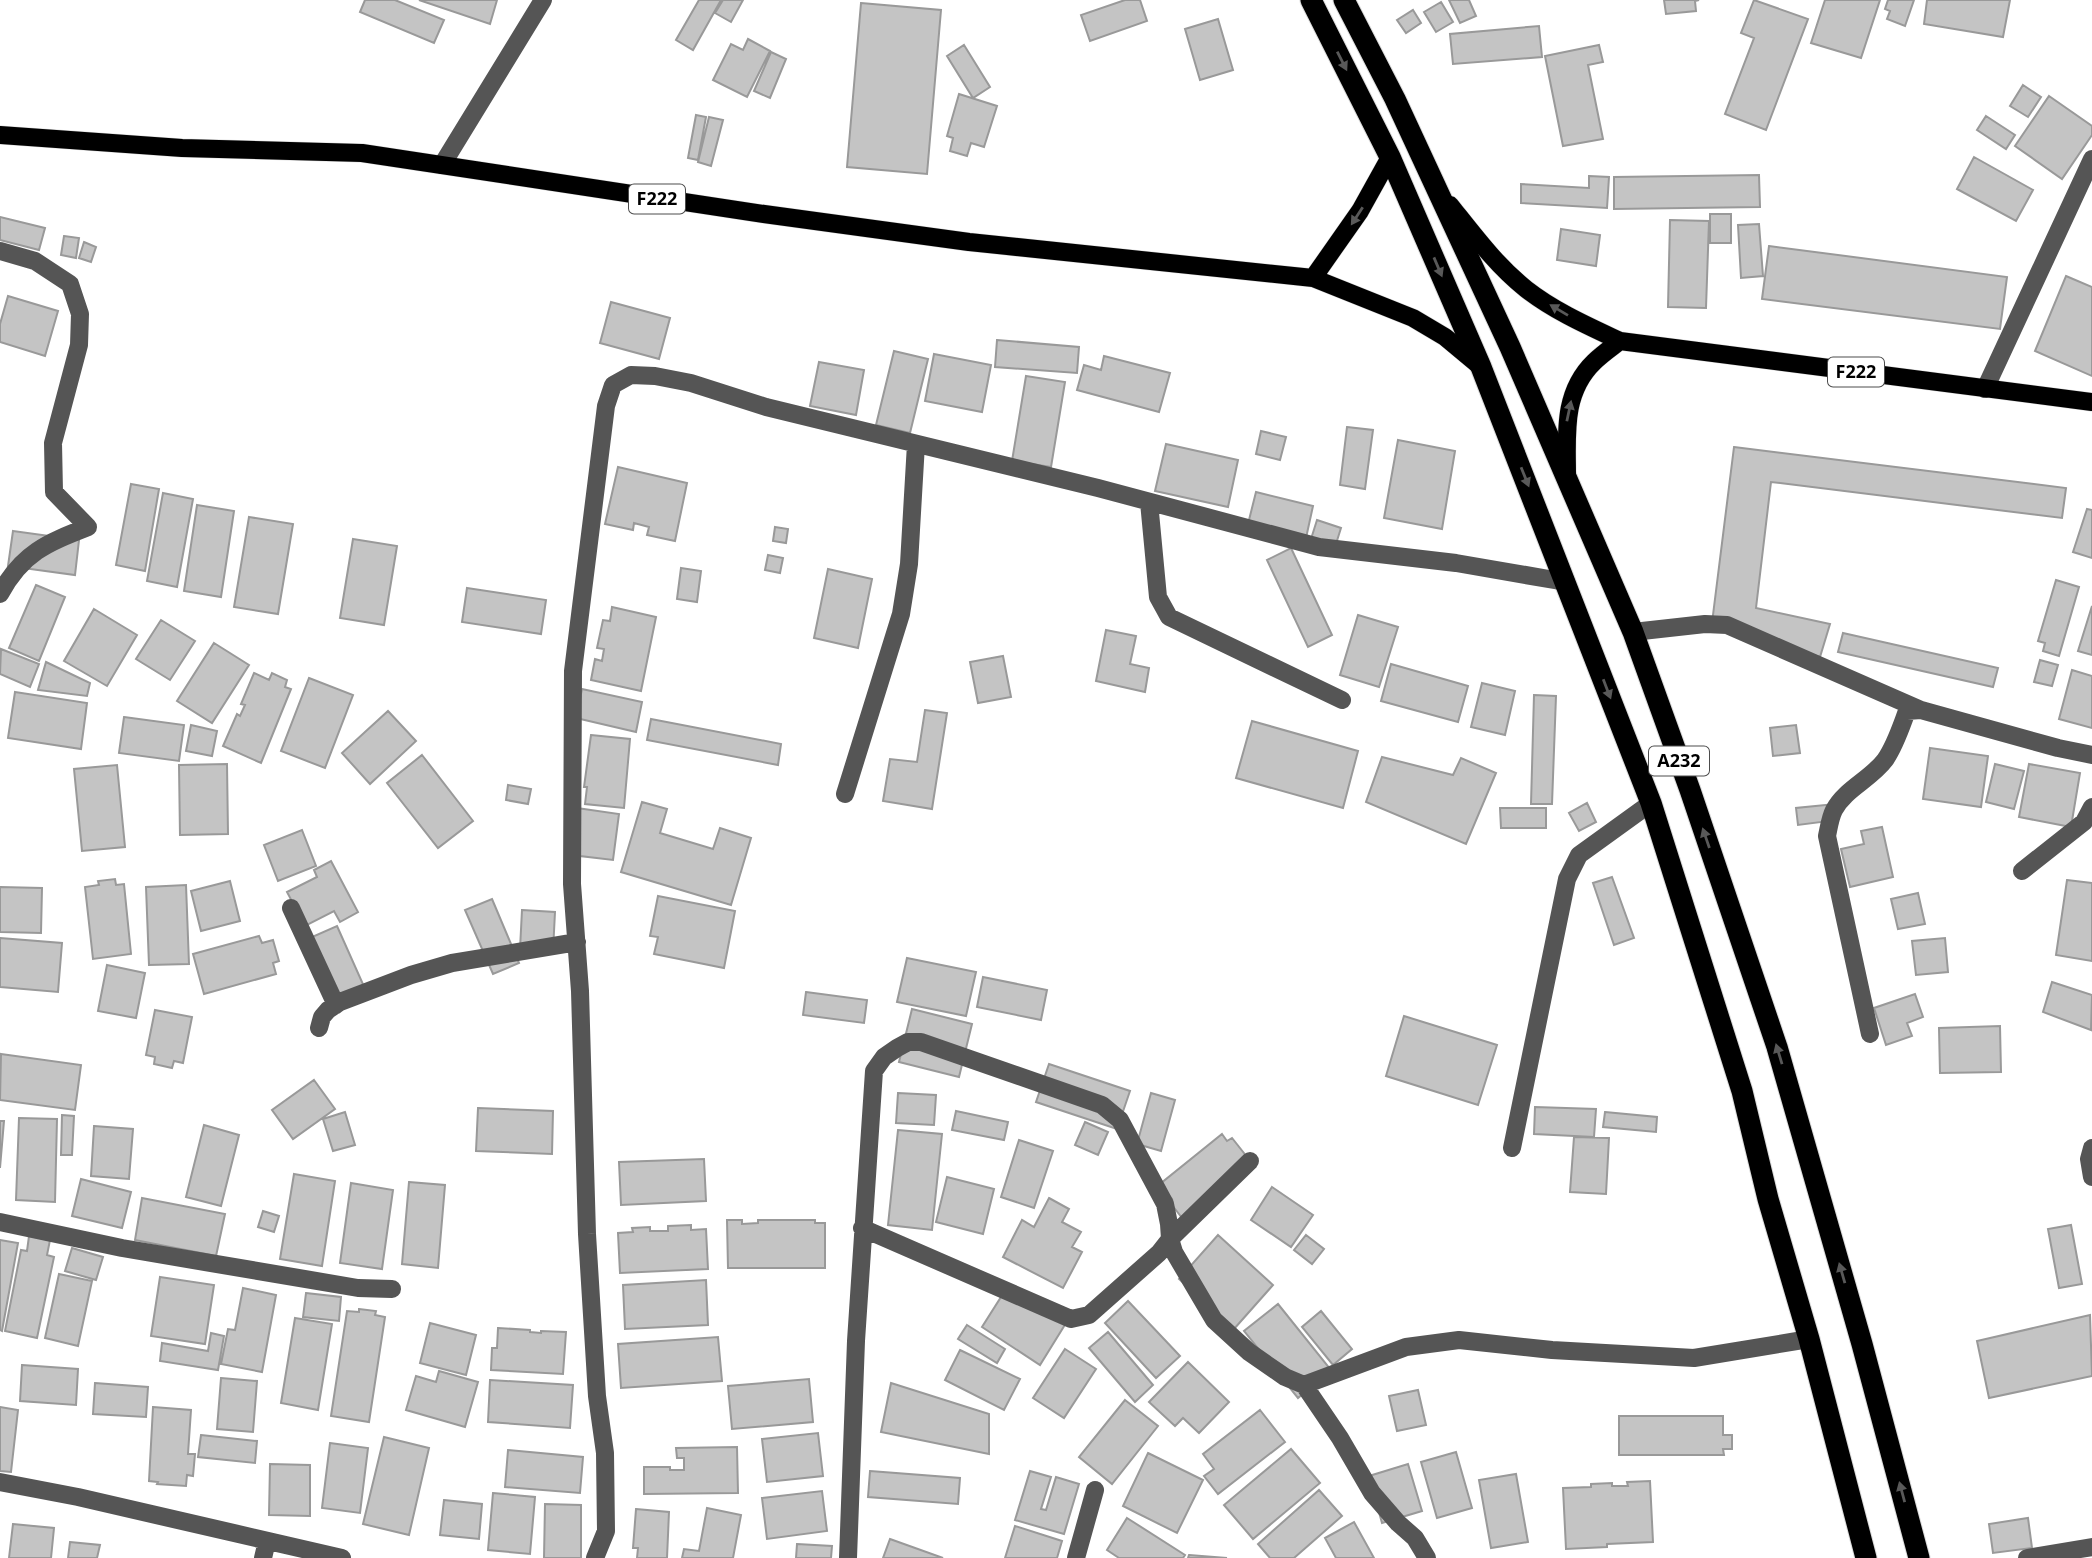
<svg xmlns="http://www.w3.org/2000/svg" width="2092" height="1558" font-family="'Open Sans',sans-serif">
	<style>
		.building { fill: #c4c4c4; stroke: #999; stroke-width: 2 }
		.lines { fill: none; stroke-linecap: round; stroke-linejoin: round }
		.major-casing { stroke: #dbdbdb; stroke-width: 19 }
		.highway-casing { stroke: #dbdbdb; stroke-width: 23 }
		.minor { stroke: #555; stroke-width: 18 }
		.major { stroke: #000; stroke-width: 18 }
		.highway { stroke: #000; stroke-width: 21 }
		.oneway { fill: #595959 }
		.labels { text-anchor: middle; stroke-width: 5; stroke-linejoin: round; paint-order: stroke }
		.shield { fill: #fff; stroke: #4c4c4c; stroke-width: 2 }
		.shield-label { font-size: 18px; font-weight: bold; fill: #000 }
	</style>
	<rect width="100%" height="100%" fill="#fff"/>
	<path class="building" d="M365,0H395L444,20L434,43L360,12Z
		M419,0H497L490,24Z
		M699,0H721L693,50L676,40Z
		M723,0H743L731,22L715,13Z
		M1125,0H1140L1147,21L1090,41L1081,15Z
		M1449,0H1469L1476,16L1460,23Z
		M1664,0H1699L1695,1L1696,11L1666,14Z
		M1754,0L1808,19L1766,130L1725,114L1754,38L1741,33Z
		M1825,0H1880L1861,58L1811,43Z
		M1888,0H1914L1905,26L1887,19L1890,11L1885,9Z
		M1927,0H2010L2003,37L1924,24Z
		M1441,2L1453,22L1436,32L1424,12Z
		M861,3L941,10L927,174L847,167Z
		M1413,10L1421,23L1406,33L1397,20Z
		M1218,19L1233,70L1200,80L1185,29Z
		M1539,26L1542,57L1453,64L1450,34Z
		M748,39L770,51L747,97L713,80L731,44L743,50Z
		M964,45L990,87L973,98L947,56Z
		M1599,45L1603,62L1588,65L1603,139L1563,146L1545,56Z
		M771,52L786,59L770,98L754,91Z
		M2023,85L2041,97L2028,117L2010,106Z
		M959,94L997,106L984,147L971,143L967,156L950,151L953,138L947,136Z
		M2049,96L2092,126V135L2062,179L2015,146Z
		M696,115L706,117L698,160L688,158Z
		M1986,116L2015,135L2006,149L1977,130Z
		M709,117L723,120L711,166L698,162Z
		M1974,157L2033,190L2016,221L1957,189Z
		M1759,175L1760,207L1614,209V177Z
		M1589,176L1609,177L1607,208L1521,203V184L1589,188Z
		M1710,214H1731V243H1710Z
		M0,217L45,228L39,250L0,240Z
		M1670,220L1709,221L1706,308L1668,307Z
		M1759,224L1763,276L1741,278L1738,225Z
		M1561,229L1600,235L1596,266L1557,260Z
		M64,236L79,238L76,258L61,255Z
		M84,242L96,247L91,262L79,258Z
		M1769,246L2007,277L2000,329L1762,299Z
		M2066,276L2092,287V376L2035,351Z
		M8,296L58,311L45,356L0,342V324Z
		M611,302L670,318L659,359L600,343Z
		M997,340L1079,347L1077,373L995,367Z
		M894,351L928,359L910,433L876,425Z
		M934,354L991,365L982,412L925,401Z
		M1104,356L1170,373L1159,412L1077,390L1084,365L1101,370Z
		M819,362L864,370L856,415L810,406Z
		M1026,376L1065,382L1051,467L1012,461Z
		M1347,427L1373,430L1365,489L1340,485Z
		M1261,431L1286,437L1280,460L1256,454Z
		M1398,440L1455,451L1442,529L1384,518Z
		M1166,444L1238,460L1228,507L1155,491Z
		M1734,447L2066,488L2062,518L1771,482L1756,608L1830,624L1820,657L1712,623Z
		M618,467L687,483L675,541L647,535L649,527L634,523L633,530L605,524Z
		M131,484L159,489L145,571L116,565Z
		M1256,492L1313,506L1306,538L1248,524Z
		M163,493L193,499L177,587L147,581Z
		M197,505L234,511L221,597L184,591Z
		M2087,509L2092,510V558L2073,552Z
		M249,517L293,524L278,614L234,607Z
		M1317,520L1341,528L1335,547L1311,539Z
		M775,527L788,529L786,543L773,541Z
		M13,531L79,540L75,575L8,566Z
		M353,539L397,546L384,625L340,618Z
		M1291,548L1332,635L1308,647L1267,560Z
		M768,555L783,558L780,573L765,570Z
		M681,568L701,571L697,602L677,599Z
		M828,569L872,579L858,648L814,638Z
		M2056,580L2079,587L2059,656L2043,651L2045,643L2038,641Z
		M36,585L65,597L39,661L9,648Z
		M467,588L546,600L541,634L462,622Z
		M2092,606V655L2078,651Z
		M612,607L656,617L641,691L591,680L595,659L602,661L604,649L597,648L603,620L610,621Z
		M94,609L137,635L107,686L64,661Z
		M1358,615L1398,627L1379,687L1340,675Z
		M161,620L195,641L170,680L136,659Z
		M1106,630L1136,636L1130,664L1149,668L1145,692L1096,681Z
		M1843,633L1998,668L1993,687L1838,652Z
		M214,643L249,665L212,723L177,701Z
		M1,649L39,664L30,687L0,674Z
		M1003,656L1011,697L978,703L970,662Z
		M2040,660L2058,665L2052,686L2034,682Z
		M46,662L90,683L87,696L38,690Z
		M1391,664L1468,686L1458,722L1381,701Z
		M2072,670L2092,676V728L2059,719Z
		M254,673L269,680L272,673L287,680L285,687L291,689L261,763L223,746L237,714L240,716L245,705L241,704Z
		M309,678L353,695L325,768L281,751Z
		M1482,683L1515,691L1505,735L1471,727Z
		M582,689L642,702L636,732L576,718Z
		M15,692L87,703L81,749L8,738Z
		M1534,695L1556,696L1552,804H1531Z
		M925,710L947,713L932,809L883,801L890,759L917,762Z
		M388,711L416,741L370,784L342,753Z
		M124,717L184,725L179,761L119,753Z
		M651,719L781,744L778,765L647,740Z
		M1252,721L1358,751L1343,808L1236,778Z
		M191,725L217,731L212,756L186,751Z
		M1796,725L1800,753L1773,756L1770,728Z
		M591,735L630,739L624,808L585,804L587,787H584Z
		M1930,748L1988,756L1981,807L1923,799Z
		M422,755L473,821L438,848L387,783Z
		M1382,757L1453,775L1461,758L1496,773L1466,844L1366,802Z
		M227,764L228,834L180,835L179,765Z
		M1995,764L2024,771L2014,809L1986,802Z
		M2029,764L2080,773L2071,827L2019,817Z
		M117,765L125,847L82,851L74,769Z
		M508,785L531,789L528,804L506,800Z
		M642,802L667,809L660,833L713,849L720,828L751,838L731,905L621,872Z
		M1587,803L1596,822L1579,831L1569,813Z
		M1835,804L1837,820L1798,825L1796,808Z
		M577,808L619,814L613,860L580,856Z
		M1500,808H1546V828H1501Z
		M1882,827L1893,877L1850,887L1841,849L1864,844L1861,831Z
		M302,830L316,866L278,881L264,845Z
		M331,861L358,912L340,922L334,911L305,926L287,892L317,877L314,870Z
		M1612,877L1634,938L1614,945L1593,883Z
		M115,879L116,885L124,884L131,954L93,959L85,887L99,885L98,881Z
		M2067,880L2092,883V961L2056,955Z
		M230,881L240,921L201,931L191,891Z
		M186,885L189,964L149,965L146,887Z
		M0,887L42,888L41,933L0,932Z
		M1918,893L1925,924L1898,929L1891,899Z
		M658,896L735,911L724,968L654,954L658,937L650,936Z
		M492,899L519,963L493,974L465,910Z
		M522,910L555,912L553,951L520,949Z
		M337,926L366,991L333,1006L303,941Z
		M259,936L262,943L273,940L279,961L273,963L276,974L204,994L193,954Z
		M0,938L62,943L58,992L0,987Z
		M1945,938L1948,972L1916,975L1912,941Z
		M907,958L976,972L966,1016L897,1002Z
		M107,965L145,973L136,1018L98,1011Z
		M983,977L1047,990L1041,1020L977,1007Z
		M2052,982L2092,995L2091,1030L2043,1012Z
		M806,992L867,1000L864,1023L803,1015Z
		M1915,994L1923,1017L1907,1023L1912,1036L1886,1045L1874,1008Z
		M912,1009L972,1024L959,1077L899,1062Z
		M155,1010L192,1017L183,1063L174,1061L172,1068L154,1064L155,1057L146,1055Z
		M1404,1016L1497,1045L1478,1105L1386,1076Z
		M2000,1026L2001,1072L1940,1073L1939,1028Z
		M1,1054L81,1065L75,1110L0,1100Z
		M1049,1064L1130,1091L1117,1129L1036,1102Z
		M314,1080L335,1109L293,1139L272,1110Z
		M898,1093L936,1095L934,1125L896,1123Z
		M1151,1093L1175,1100L1161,1151L1137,1144Z
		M1535,1107L1596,1109L1594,1137L1534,1134Z
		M478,1108L553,1111L552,1154L476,1151Z
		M956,1111L1008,1122L1004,1140L952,1130Z
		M345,1112L355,1145L333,1151L323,1119Z
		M1605,1112L1657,1117L1656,1132L1603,1127Z
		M62,1115L74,1116L72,1155H61Z
		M19,1118L57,1119L55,1202L16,1200Z
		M0,1121H4L0,1168Z
		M1085,1122L1108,1132L1098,1155L1075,1145Z
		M204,1125L239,1135L221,1206L186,1197Z
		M94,1126L133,1129L129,1179L91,1176Z
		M898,1130L942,1134L932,1230L888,1225Z
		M1222,1134L1227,1141L1232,1138L1255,1167L1182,1218L1169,1201L1172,1199L1160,1184Z
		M1574,1137L1609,1138L1606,1194L1570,1192Z
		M1019,1140L1053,1151L1034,1208L1001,1197Z
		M704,1159L706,1201L621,1205L619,1162Z
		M294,1174L335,1181L322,1266L280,1259Z
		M947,1177L994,1189L983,1234L936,1222Z
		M81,1179L131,1192L122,1228L72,1216Z
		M409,1182L445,1185L438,1268L402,1264Z
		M351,1183L393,1190L382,1269L340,1263Z
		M1272,1187L1313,1215L1291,1247L1251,1220Z
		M142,1198L225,1214L216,1256L135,1240Z
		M1049,1198L1069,1209L1062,1222L1081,1232L1072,1247L1082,1252L1063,1288L1003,1257L1022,1220L1034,1227Z
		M263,1211L279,1216L274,1232L258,1227Z
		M727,1220H742V1224L758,1223V1220H815V1223H825V1268H728Z
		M691,1225V1230L706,1229L708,1269L620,1273L618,1233L633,1232L632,1228L650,1227V1231H668V1226Z
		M2071,1225L2082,1284L2059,1288L2048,1229Z
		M1218,1235L1273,1285L1234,1329L1179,1279Z
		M1306,1235L1324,1249L1312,1264L1294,1250Z
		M29,1236L50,1240L47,1255L54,1257L37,1338L5,1331L21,1250L27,1251Z
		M0,1240L18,1243L2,1331L0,1330Z
		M72,1248L103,1257L96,1280L65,1271Z
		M59,1274L92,1281L78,1346L45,1338Z
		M160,1277L214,1285L205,1344L151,1336Z
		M706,1280L708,1325L625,1329L623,1285Z
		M1008,1286L1066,1323L1040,1365L982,1327Z
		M243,1288L276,1295L262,1372L221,1364L228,1329L235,1330Z
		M306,1293L341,1297L339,1321L303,1317Z
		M1128,1301L1180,1356L1156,1378L1105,1323Z
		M1278,1304L1331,1370L1298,1398L1244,1331Z
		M359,1309L376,1311L375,1315L385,1317L369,1422L331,1416L347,1311L359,1312Z
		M1321,1311L1352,1349L1333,1365L1302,1327Z
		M2090,1315L2092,1376L1989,1398L1977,1341Z
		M295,1318L332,1324L318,1410L281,1403Z
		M430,1323L476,1335L466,1375L420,1363Z
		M967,1325L1005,1349L997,1363L958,1339Z
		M498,1328L530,1330V1332L541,1333V1331L566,1332L563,1374L491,1370L492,1348H497Z
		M1108,1332L1153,1385L1135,1402L1089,1348Z
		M211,1333L224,1336L218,1370L160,1361L162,1343L208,1351Z
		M718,1337L722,1381L621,1388L618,1344Z
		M1065,1349L1096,1369L1064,1418L1033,1398Z
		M960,1350L1020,1379L1004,1410L945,1380Z
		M1188,1362L1229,1402L1199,1433L1183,1418L1175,1426L1149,1402Z
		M22,1365L78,1369L76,1405L20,1401Z
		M439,1371L478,1382L465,1427L406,1410L416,1376L436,1382Z
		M221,1378L257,1381L253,1432L217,1429Z
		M809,1379L813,1422L732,1429L728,1386Z
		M490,1380L573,1385L570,1428L488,1422Z
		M95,1383L148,1387L146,1417L93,1414Z
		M891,1383L989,1414V1454L881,1432Z
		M1418,1390L1426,1425L1397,1431L1389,1396Z
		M1125,1400L1158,1426L1112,1484L1079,1457Z
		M0,1407L18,1410L11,1472L0,1471Z
		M153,1407L191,1410L188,1454H195L193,1476L187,1475L186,1486L157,1484L158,1482L149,1481Z
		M1260,1410L1285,1442L1218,1494L1204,1476L1214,1469L1203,1454Z
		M1619,1416H1723V1435H1732V1449H1723L1724,1455H1619Z
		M818,1433L823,1476L767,1482L762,1439Z
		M201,1435L257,1441L255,1463L198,1457Z
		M384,1437L429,1448L409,1535L363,1524Z
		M330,1443L368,1448L360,1513L322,1508Z
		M737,1447L738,1493L644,1494V1467H670V1470H684V1458H677L676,1448Z
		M1291,1449L1320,1483L1253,1539L1224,1505Z
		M508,1450L583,1457L580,1493L505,1487Z
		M1456,1452L1472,1508L1437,1518L1421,1462Z
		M1148,1453L1203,1480L1177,1533L1123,1506Z
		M270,1464L310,1465V1516L269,1515Z
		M1408,1464L1422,1511L1382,1523L1369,1476Z
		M870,1471L960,1478L958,1504L868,1497Z
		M1030,1471L1051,1477L1041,1509L1046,1510L1056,1477L1079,1484L1064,1534L1015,1520Z
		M1516,1474L1528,1542L1491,1548L1479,1480Z
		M1650,1481L1653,1542L1607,1544V1547L1566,1549L1563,1488L1591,1487V1484L1612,1483V1486H1628L1627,1482Z
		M1319,1490L1342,1516L1294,1558H1270L1258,1544Z
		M822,1491L827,1531L767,1539L762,1498Z
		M493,1493L535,1497L530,1554L488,1550Z
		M444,1500L482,1504L479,1539L440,1535Z
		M545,1504L581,1505V1558H544Z
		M707,1508L741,1515L733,1558H682L684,1549L699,1551Z
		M636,1509L669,1512L667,1558H637L638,1548H633Z
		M1127,1518L1185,1555L1183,1558H1119L1107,1550Z
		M2028,1518L2032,1548L1993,1553L1989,1524Z
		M1354,1522L1374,1558H1336L1325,1538Z
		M13,1524L54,1528L51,1558H9Z
		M1015,1526L1062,1541L1057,1558H1005Z
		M890,1539L943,1558H883Z
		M70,1542L100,1545L97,1558H68Z
		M797,1544L832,1546L831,1558H796Z
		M1189,1555L1227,1558H1188Z"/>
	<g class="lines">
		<g class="major-casing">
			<path id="major" d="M0,135L182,148L362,153L764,214L969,242L1313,278L1413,318L1445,337L1481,367
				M1450,205C1474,235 1496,265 1526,289C1554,311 1588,326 1620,341L2092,402
				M1313,278L1360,211L1390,157
				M1567,476C1567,435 1562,393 1594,362C1602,354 1611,348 1620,341"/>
		</g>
		<g class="highway-casing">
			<path id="highway" d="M1311,0L1390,157L1481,367L1651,803L1742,1091L1768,1199L1809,1339L1866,1558
				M1344,0L1395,99L1510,347L1633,632L1690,790L1777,1047L1862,1344L1919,1558"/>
		</g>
		<path class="minor" d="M442,165L543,0
			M0,251L35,261L70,284L80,314L79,345L53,443L54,492L88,527C47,543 22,553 0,594
			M1985,389L2092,159
			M1149,502L1158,597L1169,617L1342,700
			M1633,632L1705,624L1727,625L1921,710L2058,748L2092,755
			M845,794L901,614L909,564L916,444
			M2022,871L2084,822L2092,807
			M291,908L336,1005
			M319,1028L322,1017L328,1010L340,1002L411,975L452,963L577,942
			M1870,1034L1827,836C1829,827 1830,818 1834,810C1845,789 1871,779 1885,760C1895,746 1901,727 1907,711L1921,710
			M1512,1148L1567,879L1579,855L1651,803
			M2092,1148L2089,1159L2092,1177
			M0,1222L122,1248L358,1288L392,1289
			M862,1228L1071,1319L1089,1315L1159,1253L1170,1239L1250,1161
			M1304,1385L1340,1438L1372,1493L1398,1523L1415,1538L1427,1558
			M0,1482L78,1497L342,1558
			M263,1558L267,1541
			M595,1558L606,1531L605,1453L597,1396L587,1234L580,991L572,884L573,671L606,406L613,385L631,375L655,376L691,383L766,407L1098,488L1319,547L1456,563L1566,582
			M848,1558L856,1341L874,1071L884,1057L897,1048L908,1042H921L1102,1105L1120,1120L1165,1204L1169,1224L1170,1239L1174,1252L1214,1320L1249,1352L1285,1377L1304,1385L1406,1347L1459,1340L1552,1350L1694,1358L1809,1339
			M1076,1558L1095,1490
			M2027,1558L2092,1547"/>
		<use href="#major" class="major"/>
		<use href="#highway" class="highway"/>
	</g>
	<defs><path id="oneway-solid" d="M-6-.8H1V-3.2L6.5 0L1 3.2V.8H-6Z" transform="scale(1.75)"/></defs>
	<g class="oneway">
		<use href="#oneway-solid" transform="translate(1342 61) rotate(63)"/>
		<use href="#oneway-solid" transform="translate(1357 216) rotate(123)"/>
		<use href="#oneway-solid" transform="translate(1438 267) rotate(67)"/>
		<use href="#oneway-solid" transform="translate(1559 310) rotate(-149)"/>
		<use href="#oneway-solid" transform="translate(1569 411) rotate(-78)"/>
		<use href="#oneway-solid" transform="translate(1525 477) rotate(68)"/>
		<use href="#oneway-solid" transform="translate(1607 689) rotate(69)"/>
		<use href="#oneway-solid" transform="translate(1706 838) rotate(-109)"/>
		<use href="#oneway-solid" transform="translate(1779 1054) rotate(-107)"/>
		<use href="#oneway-solid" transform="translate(1842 1273) rotate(-106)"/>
		<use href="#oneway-solid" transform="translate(1902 1492) rotate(-105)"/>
	</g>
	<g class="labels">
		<g class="shield">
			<rect x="629" y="184.5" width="56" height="29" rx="5"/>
			<rect x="1828" y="357.5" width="56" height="29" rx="5"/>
			<rect x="1649" y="746.5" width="60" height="29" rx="5"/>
		</g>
		<g class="shield-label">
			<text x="657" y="205">F222</text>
			<text x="1856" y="378">F222</text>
			<text x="1679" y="767">A232</text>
		</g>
	</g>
</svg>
